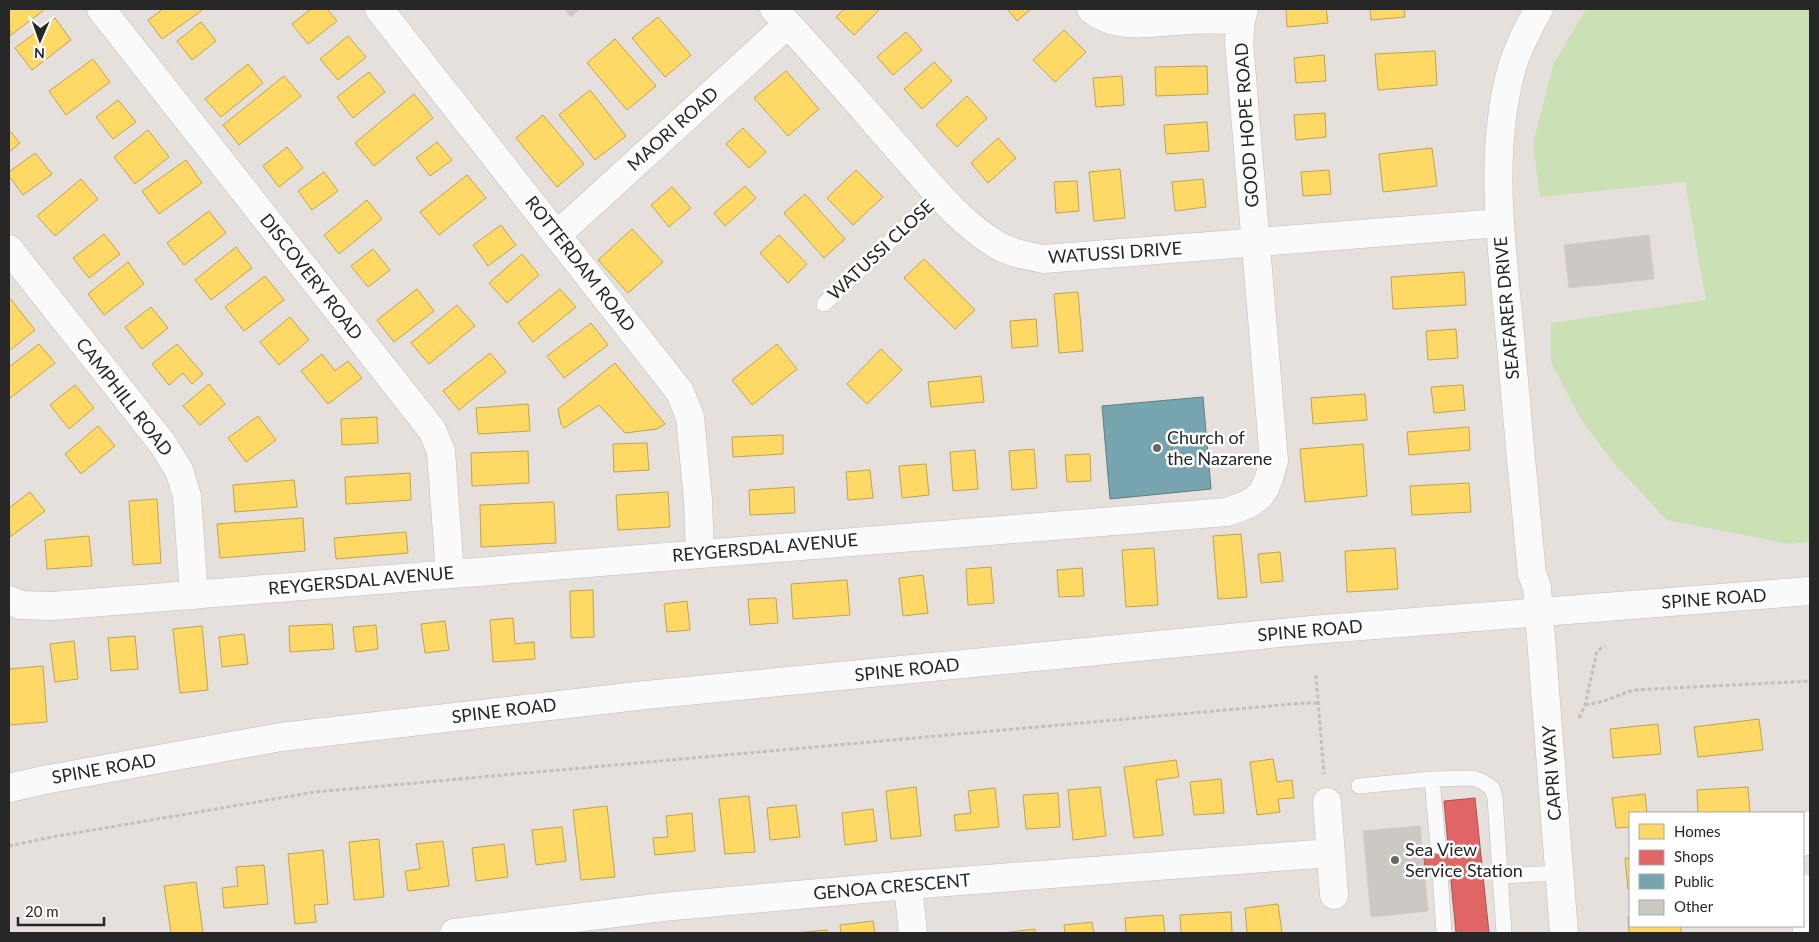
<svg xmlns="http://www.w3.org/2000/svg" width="1819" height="942" font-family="Lato,sans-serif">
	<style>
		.green { fill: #cbe0b5 }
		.homes { fill: #ffd966; stroke: #bea453 }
		.shops { fill: #e06666; stroke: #a85353 }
		.public { fill: #76a5af; stroke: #5e7f86 }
		.building { fill: #ccc9c5; stroke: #d0ccc8 }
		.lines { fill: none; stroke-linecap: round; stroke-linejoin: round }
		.service-casing { stroke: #bfbdbe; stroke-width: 16 }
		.minor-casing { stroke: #bfbdbe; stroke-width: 29 }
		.secondary-casing { stroke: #bfbdbe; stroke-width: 29 }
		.path { stroke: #c2c1c0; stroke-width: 3; stroke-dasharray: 4 2.5; stroke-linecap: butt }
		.service { stroke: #fbfafa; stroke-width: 15 }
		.minor { stroke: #fbfafa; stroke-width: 28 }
		.secondary { stroke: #fbfafa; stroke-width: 28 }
		.poi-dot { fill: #6a6866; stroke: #fff; stroke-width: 2 }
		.labels { text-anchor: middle; stroke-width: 5; stroke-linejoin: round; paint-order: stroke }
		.street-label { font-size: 18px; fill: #272727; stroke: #fff }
		.poi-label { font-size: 18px; fill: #272727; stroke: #fff; text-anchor: start }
	</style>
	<rect width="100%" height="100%" fill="#e5e0dc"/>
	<path class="green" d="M1586,9H1810V542L1790,544L1667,520L1617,467L1582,421L1551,362V323L1706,300L1685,182L1540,197L1533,143L1554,63Z"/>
	<path class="homes" d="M9,9H45L10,36Z
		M163,9H204L162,39L148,20Z
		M311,9H327L337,21L308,44L292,24Z
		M844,9H880L854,35L836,17Z
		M1007,9H1031L1017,21Z
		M1286,9H1326L1328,23L1287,27Z
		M1370,9H1404L1405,17L1371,20Z
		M658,17L691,55L665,77L632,38Z
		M55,18L71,40L32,70L15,48Z
		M201,22L216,41L192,60L177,41Z
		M1064,30L1086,52L1055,82L1033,60Z
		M906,32L922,50L893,75L877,57Z
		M348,36L366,57L338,80L320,59Z
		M615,39L656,86L627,110L587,63Z
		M1435,51L1437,85L1378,90L1375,54Z
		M1324,55L1326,81L1296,83L1294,58Z
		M93,59L110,82L66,115L49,91Z
		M934,62L952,81L922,109L904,89Z
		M248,64L263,83L221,117L205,99Z
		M1207,66L1208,94L1156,96L1155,67Z
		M786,71L819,109L788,136L754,98Z
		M369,72L385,92L353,118L337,97Z
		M284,76L301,96L239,145L223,125Z
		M1122,76L1124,105L1096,107L1093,78Z
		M590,90L626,136L595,160L559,115Z
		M414,94L433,118L374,166L355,143Z
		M967,96L987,118L957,147L936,125Z
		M118,100L136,122L113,139L96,117Z
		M1325,113L1326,137L1296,140L1294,115Z
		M543,115L584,164L557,187L516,138Z
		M1207,122L1209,151L1166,154L1164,125Z
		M743,128L766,152L749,168L726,144Z
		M9,130L20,143L9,152Z
		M148,130L169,157L135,184L114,157Z
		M998,138L1016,158L988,183L971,163Z
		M437,142L452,160L430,176L416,158Z
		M287,147L303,168L279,187L263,166Z
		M1432,148L1437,186L1383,192L1379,154Z
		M35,153L52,174L23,195L9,176V172Z
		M186,160L202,183L159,214L142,191Z
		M1120,169L1125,218L1094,221L1089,172Z
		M856,170L883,197L853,225L827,198Z
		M1329,170L1331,194L1303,196L1301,172Z
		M324,172L338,191L312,210L298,191Z
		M467,175L486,198L439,235L420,212Z
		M81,179L98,199L55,236L37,216Z
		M1203,179L1206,207L1175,211L1172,182Z
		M1077,181L1079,211L1056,213L1054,182Z
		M745,186L756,198L725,226L714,213Z
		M672,187L691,208L669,227L651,205Z
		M805,194L845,239L824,258L784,213Z
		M367,200L382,219L339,254L324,235Z
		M209,211L226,233L184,265L167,243Z
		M501,225L516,245L488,266L473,245Z
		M632,229L663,262L628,293L598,260Z
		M104,234L120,254L89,278L73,258Z
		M779,235L807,264L788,283L760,253Z
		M236,247L252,268L211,300L195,280Z
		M373,249L390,270L368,287L351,266Z
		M522,254L539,275L507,303L489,283Z
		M924,259L975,310L955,329L904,278Z
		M128,262L144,284L104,315L88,294Z
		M1464,272L1466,305L1393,309L1391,277Z
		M265,276L284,300L244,331L225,307Z
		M417,289L434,311L394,342L377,320Z
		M560,289L576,307L533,342L518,323Z
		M1078,292L1083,351L1059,353L1054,294Z
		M9,297L35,330L9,351Z
		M457,305L475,326L429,364L411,343Z
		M151,307L168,328L142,349L125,327Z
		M290,317L309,340L279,365L260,342Z
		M1036,319L1038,346L1012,348L1010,321Z
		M591,323L608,345L564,378L547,356Z
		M1456,329L1458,358L1428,360L1426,331Z
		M39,344L55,363L9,399V367Z
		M177,344L203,374L192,384L183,373L169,385L152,364Z
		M777,344L797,369L752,405L732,380Z
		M881,349L902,370L867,404L847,384Z
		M490,353L506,372L459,410L443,391Z
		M322,354L335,371L348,361L362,378L328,404L301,371Z
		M615,363L665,424L657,429L625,433L599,405L564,428L561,424L558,409Z
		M981,376L984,402L931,407L928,382Z
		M209,384L225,404L200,425L183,406Z
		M75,385L94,408L69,429L50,405Z
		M1463,385L1465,410L1434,413L1431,387Z
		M1365,394L1367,420L1313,424L1311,398Z
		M528,404L530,431L478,434L476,408Z
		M258,416L276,440L246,462L228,438Z
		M377,417L378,443L342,445L341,419Z
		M98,426L115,446L81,474L65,454Z
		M1469,427L1470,450L1409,455L1407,432Z
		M783,435V454L733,457L732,437Z
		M647,443L649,470L614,472L613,444Z
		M1363,444L1367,496L1305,502L1300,449Z
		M1034,449L1037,488L1012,490L1009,451Z
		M975,450L978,489L953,491L950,452Z
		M528,451L529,483L472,486L471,453Z
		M1090,454L1091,481L1067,482L1065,455Z
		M926,464L929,495L902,498L899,466Z
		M870,470L873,498L848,500L846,472Z
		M410,473L411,500L346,504L345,477Z
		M294,480L297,507L235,512L233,485Z
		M1469,483L1471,512L1412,515L1410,486Z
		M794,487L795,513L750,515L749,490Z
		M30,492L45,511L10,537L9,508Z
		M668,492L670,527L618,530L616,495Z
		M157,499L161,563L133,565L129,501Z
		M554,502L556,543L481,547L480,505Z
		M303,518L305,551L220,558L217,524Z
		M406,532L408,553L336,559L334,538Z
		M1241,534L1247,597L1218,599L1213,536Z
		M89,536L92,566L47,569L45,540Z
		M1154,548L1158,605L1126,607L1122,550Z
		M1395,548L1398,589L1347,592L1345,551Z
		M1280,552L1283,581L1261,583L1258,554Z
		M991,567L994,603L968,605L966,569Z
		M1082,568L1084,596L1059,597L1057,570Z
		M923,575L928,613L903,616L899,578Z
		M847,580L850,615L793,619L791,584Z
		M593,590L594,637L571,638L570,591Z
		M776,598L778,623L750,625L748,599Z
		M687,601L690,630L667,632L664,604Z
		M513,618L515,644L534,642L535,659L493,662L490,620Z
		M445,621L449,650L425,653L421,624Z
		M332,624L334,649L290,652L289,626Z
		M376,625L378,649L356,652L353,627Z
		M202,626L208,690L180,693L173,629Z
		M244,634L248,664L222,667L219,637Z
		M135,636L138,669L111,671L108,638Z
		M74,641L78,679L55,682L50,644Z
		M43,666L47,722L9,725V669Z
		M1759,719L1763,750L1698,757L1694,727Z
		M1658,724L1661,754L1613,758L1610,729Z
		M1273,759L1277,782L1292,780L1294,798L1278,799L1280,812L1257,815L1250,762Z
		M1176,760L1179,777L1156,780L1163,835L1134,838L1124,767Z
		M1221,779L1224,813L1194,815L1190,782Z
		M916,787L921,836L891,839L886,791Z
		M1100,787L1106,836L1073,840L1068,790Z
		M1748,787L1750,813H1698L1697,790Z
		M995,788L999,827L956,831L954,815L971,813L968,791Z
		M1058,793L1060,827L1026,829L1023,795Z
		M1645,794L1647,813H1630V827L1616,828L1612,798Z
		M749,796L755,852L725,854L719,799Z
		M796,805L800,837L770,840L767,808Z
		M607,806L615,877L581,880L573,810Z
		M873,809L877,841L845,845L842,813Z
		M692,813L695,851L655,855L653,838L668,837L666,816Z
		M562,827L566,861L536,865L532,830Z
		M379,839L384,897L354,900L349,842Z
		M443,841L449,886L408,891L405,871L420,869L416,844Z
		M504,844L508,877L476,881L472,848Z
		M323,850L328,904L314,905L316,922L295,924L288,854Z
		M1625,858H1630V889H1628Z
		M264,865L268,904L224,908L222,888L238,886L236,867Z
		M196,882L203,933H171L164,886Z
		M1278,904L1282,933H1247L1245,908Z
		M1231,912L1232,933H1181L1180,915Z
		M1163,915L1165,933H1126L1125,918Z
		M1628,917H1630V926H1681V933H1629Z
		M873,921L875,933H841L840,925Z
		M1092,922L1094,933H1065L1064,925Z
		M1035,929V933H1003Z
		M827,930L828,933H794Z"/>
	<path class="shops" d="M1475,798L1489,933H1456L1450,871L1425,873L1422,847L1448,845L1444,801Z"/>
	<path class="public" d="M1203,397L1211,489L1110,499L1102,406Z"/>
	<path class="building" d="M564,9H580L571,17Z
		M1649,235L1654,279L1569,288L1564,245Z
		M1420,826L1428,911L1371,917L1363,831Z"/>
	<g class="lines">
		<g class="service-casing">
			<path id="service" d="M824,304L939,195
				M1432,779L1438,846
				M1359,786L1432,779L1473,778L1483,782L1492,788L1495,798L1504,933
				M1440,872L1444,933
				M1500,876L1560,873"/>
		</g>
		<g class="minor-casing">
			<path id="minor" d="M101,9L432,430L441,451L450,574
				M379,9L680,392L690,417L698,500L700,553
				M774,9C818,56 860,105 902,153C931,186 959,222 997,245C1011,253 1028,256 1044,259L1500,223
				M1091,9C1118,32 1159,21 1191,20C1208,19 1225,20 1241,20
				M1539,9C1528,28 1517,49 1511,71C1488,157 1502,248 1510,335C1517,415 1524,494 1532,574L1537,587L1564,933
				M557,235L788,24
				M9,249L162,443L179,470L187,496L194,595
				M9,600L20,605L52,606L1227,512C1262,500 1264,497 1274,461L1239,42L1241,20L1244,9
				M1327,802L1334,895
				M1803,842L1807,828L1810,825
				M908,885L913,933
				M1803,888L1807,933
				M454,933L663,907L908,885L1330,853"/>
		</g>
		<g class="secondary-casing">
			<path id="secondary" d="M9,788L44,780L281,737L646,695L1311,630L1810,591"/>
		</g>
		<path class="path" d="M1316,675L1324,774
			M1585,705L1604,701L1633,690L1810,681
			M1579,718L1585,705L1597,651L1605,646
			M9,846L52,837L315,792L1303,703H1318"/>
		<use href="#service" class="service"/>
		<use href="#minor" class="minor"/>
		<use href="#secondary" class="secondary"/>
	</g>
	<g class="poi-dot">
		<circle cx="1157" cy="448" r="5"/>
		<circle cx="1395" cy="860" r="5"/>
	</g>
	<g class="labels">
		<g class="street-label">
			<text transform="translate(1247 125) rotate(-94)" y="6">GOOD HOPE ROAD</text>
			<text transform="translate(673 129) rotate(-42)" y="6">MAORI ROAD</text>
			<text transform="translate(881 250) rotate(-43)" y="6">WATUSSI CLOSE</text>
			<text transform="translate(1115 253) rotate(-4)" y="6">WATUSSI DRIVE</text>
			<text transform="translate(580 264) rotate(52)" y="6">ROTTERDAM ROAD</text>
			<text transform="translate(311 277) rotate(52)" y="6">DISCOVERY ROAD</text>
			<text transform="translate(1507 308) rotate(-95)" y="6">SEAFARER DRIVE</text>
			<text transform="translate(124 397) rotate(52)" y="6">CAMPHILL ROAD</text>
			<text transform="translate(765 548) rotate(-5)" y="6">REYGERSDAL AVENUE</text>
			<text transform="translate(361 581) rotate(-5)" y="6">REYGERSDAL AVENUE</text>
			<text transform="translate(1714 599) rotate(-4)" y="6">SPINE ROAD</text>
			<text transform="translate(1310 631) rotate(-5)" y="6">SPINE ROAD</text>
			<text transform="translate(907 670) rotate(-6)" y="6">SPINE ROAD</text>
			<text transform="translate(504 711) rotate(-7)" y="6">SPINE ROAD</text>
			<text transform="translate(104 769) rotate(-10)" y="6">SPINE ROAD</text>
			<text transform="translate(1552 773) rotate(-94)" y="6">CAPRI WAY</text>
			<text transform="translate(892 887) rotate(-5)" y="6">GENOA CRESCENT</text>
		</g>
		<g class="poi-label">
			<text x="1167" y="444">Church of<tspan x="1167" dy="21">the Nazarene</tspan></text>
			<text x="1405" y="856">Sea View<tspan x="1405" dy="21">Service Station</tspan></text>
		</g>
	</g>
	<rect width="1819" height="942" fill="none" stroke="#272727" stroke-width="20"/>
	<rect x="1629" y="812" width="175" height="115" fill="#ffffff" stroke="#a9a9a9"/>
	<rect x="1639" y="824" width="25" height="15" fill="#ffd966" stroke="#a9a9a9"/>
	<text x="1674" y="837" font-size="15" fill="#272727">Homes</text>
	<rect x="1639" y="850" width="25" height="15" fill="#e06666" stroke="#a9a9a9"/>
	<text x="1674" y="862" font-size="15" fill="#272727">Shops</text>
	<rect x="1639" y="874" width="25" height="15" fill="#76a5af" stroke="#a9a9a9"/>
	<text x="1674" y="887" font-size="15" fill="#272727">Public</text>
	<rect x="1639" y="900" width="25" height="15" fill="#ccc9c5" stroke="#a9a9a9"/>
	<text x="1674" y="912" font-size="15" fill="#272727">Other</text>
	<g transform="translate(40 40) rotate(182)" stroke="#ffffff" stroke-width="4" paint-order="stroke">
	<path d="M0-4L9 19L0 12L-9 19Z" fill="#272727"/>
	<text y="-8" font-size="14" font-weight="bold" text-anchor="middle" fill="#272727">N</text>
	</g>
	<path d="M18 917v8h86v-8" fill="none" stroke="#272727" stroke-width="2.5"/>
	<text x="25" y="917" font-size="15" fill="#272727" stroke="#ffffff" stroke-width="4" paint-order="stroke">20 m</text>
</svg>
